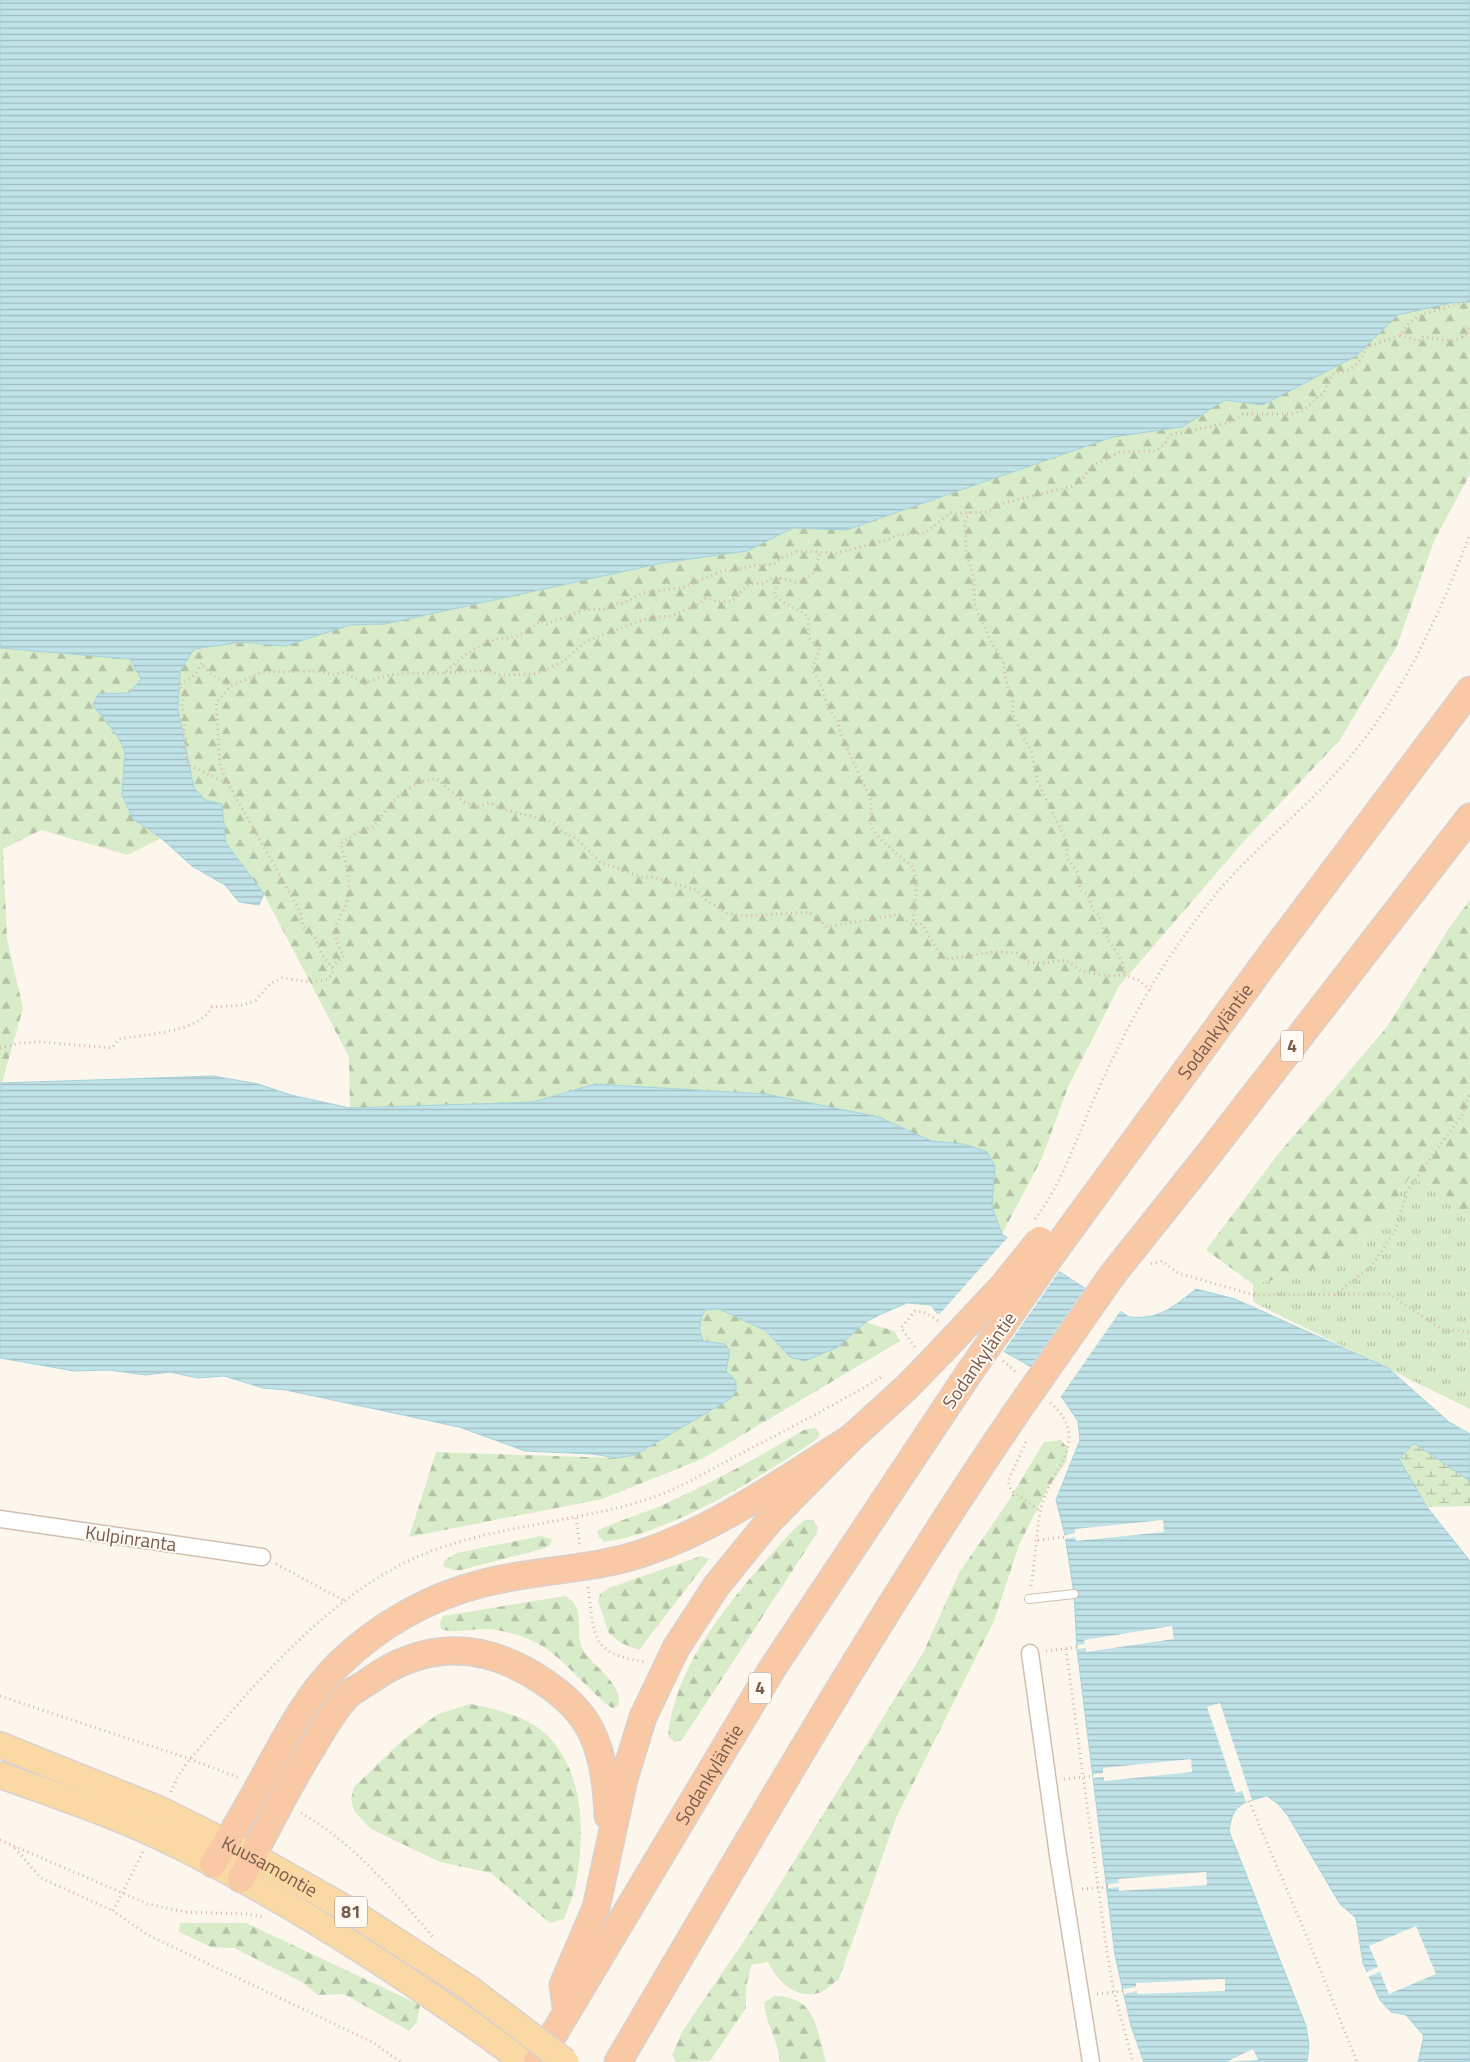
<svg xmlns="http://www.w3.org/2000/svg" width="1470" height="2062" font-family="'Titillium Web',sans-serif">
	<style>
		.grass { fill: url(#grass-tufts) }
		.forest { fill: url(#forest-firs) }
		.wetland { fill: url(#wetland-marsh) }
		.water { fill: url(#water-rules); stroke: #a5d3da }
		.pier { fill: #fdf6ec }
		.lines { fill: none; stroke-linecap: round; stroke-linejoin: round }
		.service-casing { stroke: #d1beb0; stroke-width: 10 }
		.minor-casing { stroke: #d1beb0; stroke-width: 19 }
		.primary-casing { stroke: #dad1cd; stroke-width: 28 }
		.trunk-casing { stroke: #dad1cd; stroke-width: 29 }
		.path { stroke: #d9b8a5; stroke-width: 3; stroke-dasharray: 1 4; stroke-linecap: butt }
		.service { stroke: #fff; stroke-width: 8 }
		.minor { stroke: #fff; stroke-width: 16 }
		.primary { stroke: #fbd9a5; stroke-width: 25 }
		.trunk { stroke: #f9c8a4; stroke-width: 26 }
		.primary-bridge-casing { stroke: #dad1cd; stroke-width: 28; stroke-linecap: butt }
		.trunk-bridge-casing { stroke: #dad1cd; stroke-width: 29; stroke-linecap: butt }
		.primary-bridge { stroke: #fbd9a5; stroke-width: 25 }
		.trunk-bridge { stroke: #f9c8a4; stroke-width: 26 }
		.labels { text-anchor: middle; stroke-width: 4; stroke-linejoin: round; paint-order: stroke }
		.shield { fill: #fffaf3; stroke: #a28b7f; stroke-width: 1 }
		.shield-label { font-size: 18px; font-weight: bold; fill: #7a5c4d }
		.street-label { font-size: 19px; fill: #7a5c4d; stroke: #fffaf3 }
	</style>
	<defs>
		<pattern id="grass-tufts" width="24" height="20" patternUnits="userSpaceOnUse" patternTransform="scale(1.25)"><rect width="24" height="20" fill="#d8ecc9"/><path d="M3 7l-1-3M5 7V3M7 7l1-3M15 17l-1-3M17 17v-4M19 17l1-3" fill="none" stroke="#b4c2a5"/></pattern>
		<pattern id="forest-firs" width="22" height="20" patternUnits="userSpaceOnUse" patternTransform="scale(1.25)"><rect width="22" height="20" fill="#d8ecc9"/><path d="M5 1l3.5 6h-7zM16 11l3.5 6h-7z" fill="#b4c2a5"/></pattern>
		<pattern id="wetland-marsh" width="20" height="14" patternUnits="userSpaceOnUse" patternTransform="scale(1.25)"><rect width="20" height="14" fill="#d8ecc9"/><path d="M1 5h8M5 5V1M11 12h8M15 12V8" fill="none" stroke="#b4c2a5"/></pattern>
		<pattern id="water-rules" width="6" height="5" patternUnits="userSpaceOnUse" patternTransform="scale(1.25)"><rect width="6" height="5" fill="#bfe3e8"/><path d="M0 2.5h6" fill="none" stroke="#a0bbbe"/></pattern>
	</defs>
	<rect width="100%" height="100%" fill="#fdf6ec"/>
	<path class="grass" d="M1409,1178L1439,1188L1470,1224V1409L1253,1302V1284L1305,1274L1380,1225Z"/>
	<path class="forest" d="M1470,302V474L1434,541L1397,646L1339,741L1245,840L1119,986L1068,1087L1042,1158L1002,1234L992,1207L995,1166L964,1144L931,1141L879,1117L766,1094L595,1084L533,1102L350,1108L349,1057L264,894L226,843L222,804L205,800L194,788L178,709L180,671L194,649L241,642L285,646L350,625L385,624L662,563L747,551L793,528L846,530L1113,437L1182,427L1225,400L1263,405L1356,356L1398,315L1451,303Z
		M0,648L130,658L141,678L129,693L98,694L93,705L118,737L125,752L122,795L133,819L161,838L128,855L41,830L3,849L7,939L23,1008L2,1083H0Z
		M1470,900V1224L1439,1188L1409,1178L1380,1225L1305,1274L1253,1284L1206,1250L1279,1153L1387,1027L1451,925Z
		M719,1309L766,1331L790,1357L838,1347L866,1322L894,1331L900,1341L702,1459L602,1499L409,1537L436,1452L617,1458L635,1455L730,1399L736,1381L726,1371L725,1344L703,1341C698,1328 699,1322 705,1310Z
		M816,1428L820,1434L817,1439C761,1477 671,1533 604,1542L599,1537L597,1531C619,1520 643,1514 665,1504C713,1482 759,1457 804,1430Z
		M1061,1440L1068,1449L1066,1462L1047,1489L1019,1545L994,1621L896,1818L839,1979C833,1983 825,1991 819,1993C795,1999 778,1982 768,1962L751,1965L746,1988V2008L710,2061L676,2062L672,2055L682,2032L754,1926L923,1653L959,1573L1009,1500L1044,1442Z
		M805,1520H813L818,1527L817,1533L682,1740L675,1742L668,1736C676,1656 742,1587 794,1529Z
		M541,1536L552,1539L550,1545L542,1549L461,1570H453L443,1566L445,1560L457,1553Z
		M701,1556L709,1559L639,1650L621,1643L609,1633L598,1601L600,1594L609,1588Z
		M565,1596C586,1605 575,1632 582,1648C591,1666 625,1684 618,1706L612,1708C580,1685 560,1648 520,1636C510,1633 496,1629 486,1629C471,1629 454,1634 441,1629L440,1623L443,1616Z
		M470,1704C495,1709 520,1714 541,1730C585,1766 585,1832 576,1883C574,1895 568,1907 564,1919L550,1923L491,1873L440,1862L371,1829L354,1811L351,1799L354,1787L403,1740L438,1714Z
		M180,1923H246L420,2005L417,2022L409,2031L344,1994L318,1995L302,1982L234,1948L211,1947L179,1932Z
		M774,1996C816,1996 816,2028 826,2062H780C778,2041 766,2024 764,2003Z"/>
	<path class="wetland" d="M1414,1443L1470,1481V1506L1427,1507L1398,1459Z"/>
	<path class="water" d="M0,0H1470V302L1451,303L1398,315L1356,356L1263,405L1225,400L1182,427L1113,437L846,530L793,528L747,551L662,563L385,624L350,625L285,646L241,642L194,649L180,671L178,709L194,788L205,800L222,804L226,843L264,894L259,905L239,902L225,885L192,866L161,838L133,819L122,795L125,752L118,737L93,705L98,694L129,693L141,679L130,659L0,648Z
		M214,1076L258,1084L291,1095L350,1108L533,1102L595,1084L766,1094L879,1117L931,1141L964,1144L987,1152L995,1166L992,1207L1002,1234L1129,1317C1160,1320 1173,1307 1196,1289L1235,1299L1388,1368L1449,1422L1470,1434V1481L1414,1443L1399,1459L1427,1507L1470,1561V2062H1418L1424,2036L1406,2015L1391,2012L1380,2000L1363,1963L1356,1918L1340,1904L1288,1816L1278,1804L1267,1796C1242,1803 1233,1803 1229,1831L1306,2026L1309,2045L1307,2062H1144L1131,2026L1115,1955L1077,1649L1074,1594L1065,1535L1056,1500L1080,1440L1078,1421L1063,1399L1031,1367L936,1312L931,1305L907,1303L879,1315L866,1322L838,1347L805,1361L790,1357L766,1331L719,1309L705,1310C699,1322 698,1328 703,1341L725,1344L730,1351L726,1371L736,1381V1392L730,1399L635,1455L617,1458L592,1454L525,1451L459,1427L286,1390L263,1388L224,1376L198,1378L170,1372L146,1375L108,1370L74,1371L0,1358V1083Z"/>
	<path class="pier" d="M1009,1236L1060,1270L1001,1355L938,1316Z
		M1086,1287L1121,1310L1059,1399L1029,1369Z
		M1163,1520L1164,1532L1076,1541L1075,1537L1065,1539V1535L1075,1533V1529Z
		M1172,1626L1174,1639L1086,1652V1648L1077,1649L1078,1645L1085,1644L1084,1640Z
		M1220,1703L1252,1800L1246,1802L1242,1791L1236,1793L1207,1707Z
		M1191,1759L1192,1772L1104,1781V1777L1093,1778V1774L1103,1773V1768Z
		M1206,1872L1207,1885L1119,1891V1887L1108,1888V1884L1119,1883L1118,1879Z
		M1416,1926L1436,1974L1389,1994L1380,1972L1367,1977L1365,1973L1378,1967L1369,1946Z
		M1225,1979V1991L1137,1994V1991L1124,1994L1123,1989L1136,1987V1983Z
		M1253,2049L1258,2060L1226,2062Z"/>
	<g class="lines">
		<g class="service-casing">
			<path id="service" d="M1029,1599L1074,1594"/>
		</g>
		<g class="minor-casing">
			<path id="minor" d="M0,1519L262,1557
				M1030,1653L1058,1855L1091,2062"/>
		</g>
		<g class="primary-casing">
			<g id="primary">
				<path id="s1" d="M0,1745L159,1809L253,1856L352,1912L470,1989"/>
				<path d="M0,1775C60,1797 122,1817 179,1846C301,1907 415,1982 524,2062"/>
			</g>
		</g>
		<g class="trunk-casing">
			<g id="trunk">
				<path id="s2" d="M1055,1250L1264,964L1470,690"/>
				<path d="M1113,1274L1204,1160L1470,817"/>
				<path d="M213,1864C231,1836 248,1806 264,1777C286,1737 307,1695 340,1663C378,1626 429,1597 480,1584C535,1569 592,1571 646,1552C721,1526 785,1479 851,1438"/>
				<path d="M241,1879C264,1834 286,1789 313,1746C323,1729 334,1710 347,1696C353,1690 362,1686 369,1681C427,1639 486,1642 544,1682C562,1694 581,1711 591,1731C604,1757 607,1788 608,1816"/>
				<path d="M566,2007L563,1985L596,1908L624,1779L643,1717L676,1648L717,1585L770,1520L851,1438L907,1387L940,1353"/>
				<path id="s3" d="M537,2062L772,1669L969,1373"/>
				<path d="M618,2062C747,1844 873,1623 1016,1413"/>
			</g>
		</g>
		<path class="path" d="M1400,335L1419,341L1423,337L1454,341L1470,334
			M1462,337L1470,326
			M970,512L965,520L966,553L973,574L975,606L991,642L1003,660L1006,680L1013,699V714L1023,737L1031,750L1037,780L1066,840L1067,857L1077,872L1080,890L1087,894L1093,910L1099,915L1104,933L1122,961L1125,975
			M780,578L774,594C784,606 798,607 808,617L809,638L820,648L812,669L822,687L829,710L838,721L840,733L871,800V827L881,840L913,867L917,884L913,924
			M445,673L471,671H490L499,675L536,674L564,661L585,642L639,621L655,617L672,616L699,604L706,598L719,602L732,601L749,584L763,583L775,577L795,582L806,579L814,573L820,553
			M227,782C212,778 203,770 189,766L183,748L187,740L183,732C189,717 176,709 186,694L179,685L195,675L202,663C209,677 219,677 231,686
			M332,967L344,956C323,923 346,922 349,889C350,874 343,857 341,843L363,829L374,827C389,803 407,783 436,778L464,802L477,807L490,803L505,810L551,821L563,832L577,839L600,862L642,877L649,876L696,890L706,900L727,913L745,916L809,912L827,927L899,914L910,924H922L940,954L946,959L994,952L1017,953L1028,962L1044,963L1066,960L1081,971L1106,976L1125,975L1138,980L1150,990
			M0,1048L20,1043L40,1042L112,1048L119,1039C145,1034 199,1033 212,1007L244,1005L256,1000L270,984L282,978L311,982L328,979L334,970L321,953L315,937L303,927L300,911L227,782L220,765L216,703L231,686L263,672L317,671L334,675L344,672L365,684C387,670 419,674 445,673C459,658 478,644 498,639C502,638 506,638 510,638C521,636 531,628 541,621L547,624L583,610L606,609L613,603H624L642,593L684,587L725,570L732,571L752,566L774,564L781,558L798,551L838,553L890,539L896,535L925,533L950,513L987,512L1000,504L1073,486L1084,477L1090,467L1120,452L1156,451L1165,444L1170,435L1232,422L1243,414H1291L1304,410L1324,392L1332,374C1348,372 1362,365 1365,348L1400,335L1410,322L1421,315L1470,300
			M1035,1219C1064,1181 1078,1133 1098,1090C1120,1042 1145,993 1175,949C1187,932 1199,915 1212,899C1251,850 1303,812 1344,764C1402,698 1439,616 1470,534
			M1151,1264L1162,1261L1178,1273L1254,1295L1389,1294L1441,1329L1470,1332
			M1334,1295L1372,1266L1396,1229L1407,1191L1462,1115L1470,1092
			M915,1347L901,1328L915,1311L924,1312L940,1322
			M1003,1361L1017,1373
			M1026,1442L1008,1481L1011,1490L1040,1511
			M576,1518L580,1546
			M1038,1540L1065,1537
			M276,1564L345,1601
			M1031,1586C1035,1562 1036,1537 1040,1513C1047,1470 1095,1442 1050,1402
			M588,1587C595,1637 589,1653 645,1662
			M1066,1649L1107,1953L1114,1992L1133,2062
			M1046,1651L1077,1647
			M0,1696L190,1759L239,1778
			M1064,1779L1093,1776
			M171,1792L178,1776L190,1759C253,1687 316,1609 402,1564C477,1526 566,1525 645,1500C678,1490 710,1470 740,1454C788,1429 837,1404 883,1376
			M1249,1801L1310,1944L1357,2062
			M301,1813C354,1843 394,1892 434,1938
			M0,1840L148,1904L185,1912L248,1914L262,1917
			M15,1848L41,1878L113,1911
			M143,1852L113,1911L148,1935L372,2042L401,2062
			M1082,1889L1108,1887
			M1097,1994L1123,1991"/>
		<use href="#service" class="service"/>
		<use href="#minor" class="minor"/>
		<use href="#primary" class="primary"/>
		<use href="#trunk" class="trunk"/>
		<g class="primary-bridge-casing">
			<path id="primary-bridge" d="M470,1989L566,2062"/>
		</g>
		<g class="trunk-bridge-casing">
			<path id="trunk-bridge" d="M940,1353L1003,1286L1040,1240
				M969,1373L1055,1250
				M1016,1413L1113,1274"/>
		</g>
		<use href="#primary-bridge" class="primary-bridge"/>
		<use href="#trunk-bridge" class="trunk-bridge"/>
	</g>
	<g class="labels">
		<g class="shield">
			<rect x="1281" y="1030.5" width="22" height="31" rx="4"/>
			<rect x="749" y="1672.5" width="22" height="31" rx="4"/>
			<rect x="335" y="1896.5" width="32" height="31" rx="4"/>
		</g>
		<g class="shield-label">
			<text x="1292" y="1052">4</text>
			<text x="760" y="1694">4</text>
			<text x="351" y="1918">81</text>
		</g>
		<g class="street-label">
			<text dy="7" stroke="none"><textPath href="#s2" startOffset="271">Sodankyläntie</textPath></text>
			<text transform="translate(979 1360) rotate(-55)" y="7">Sodankyläntie</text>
			<text transform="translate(131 1538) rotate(8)" y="7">Kulpinranta</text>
			<text dy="7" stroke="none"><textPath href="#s3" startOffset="335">Sodankyläntie</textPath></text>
			<text dy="7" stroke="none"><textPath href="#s1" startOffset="296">Kuusamontie</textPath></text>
		</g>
	</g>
</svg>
